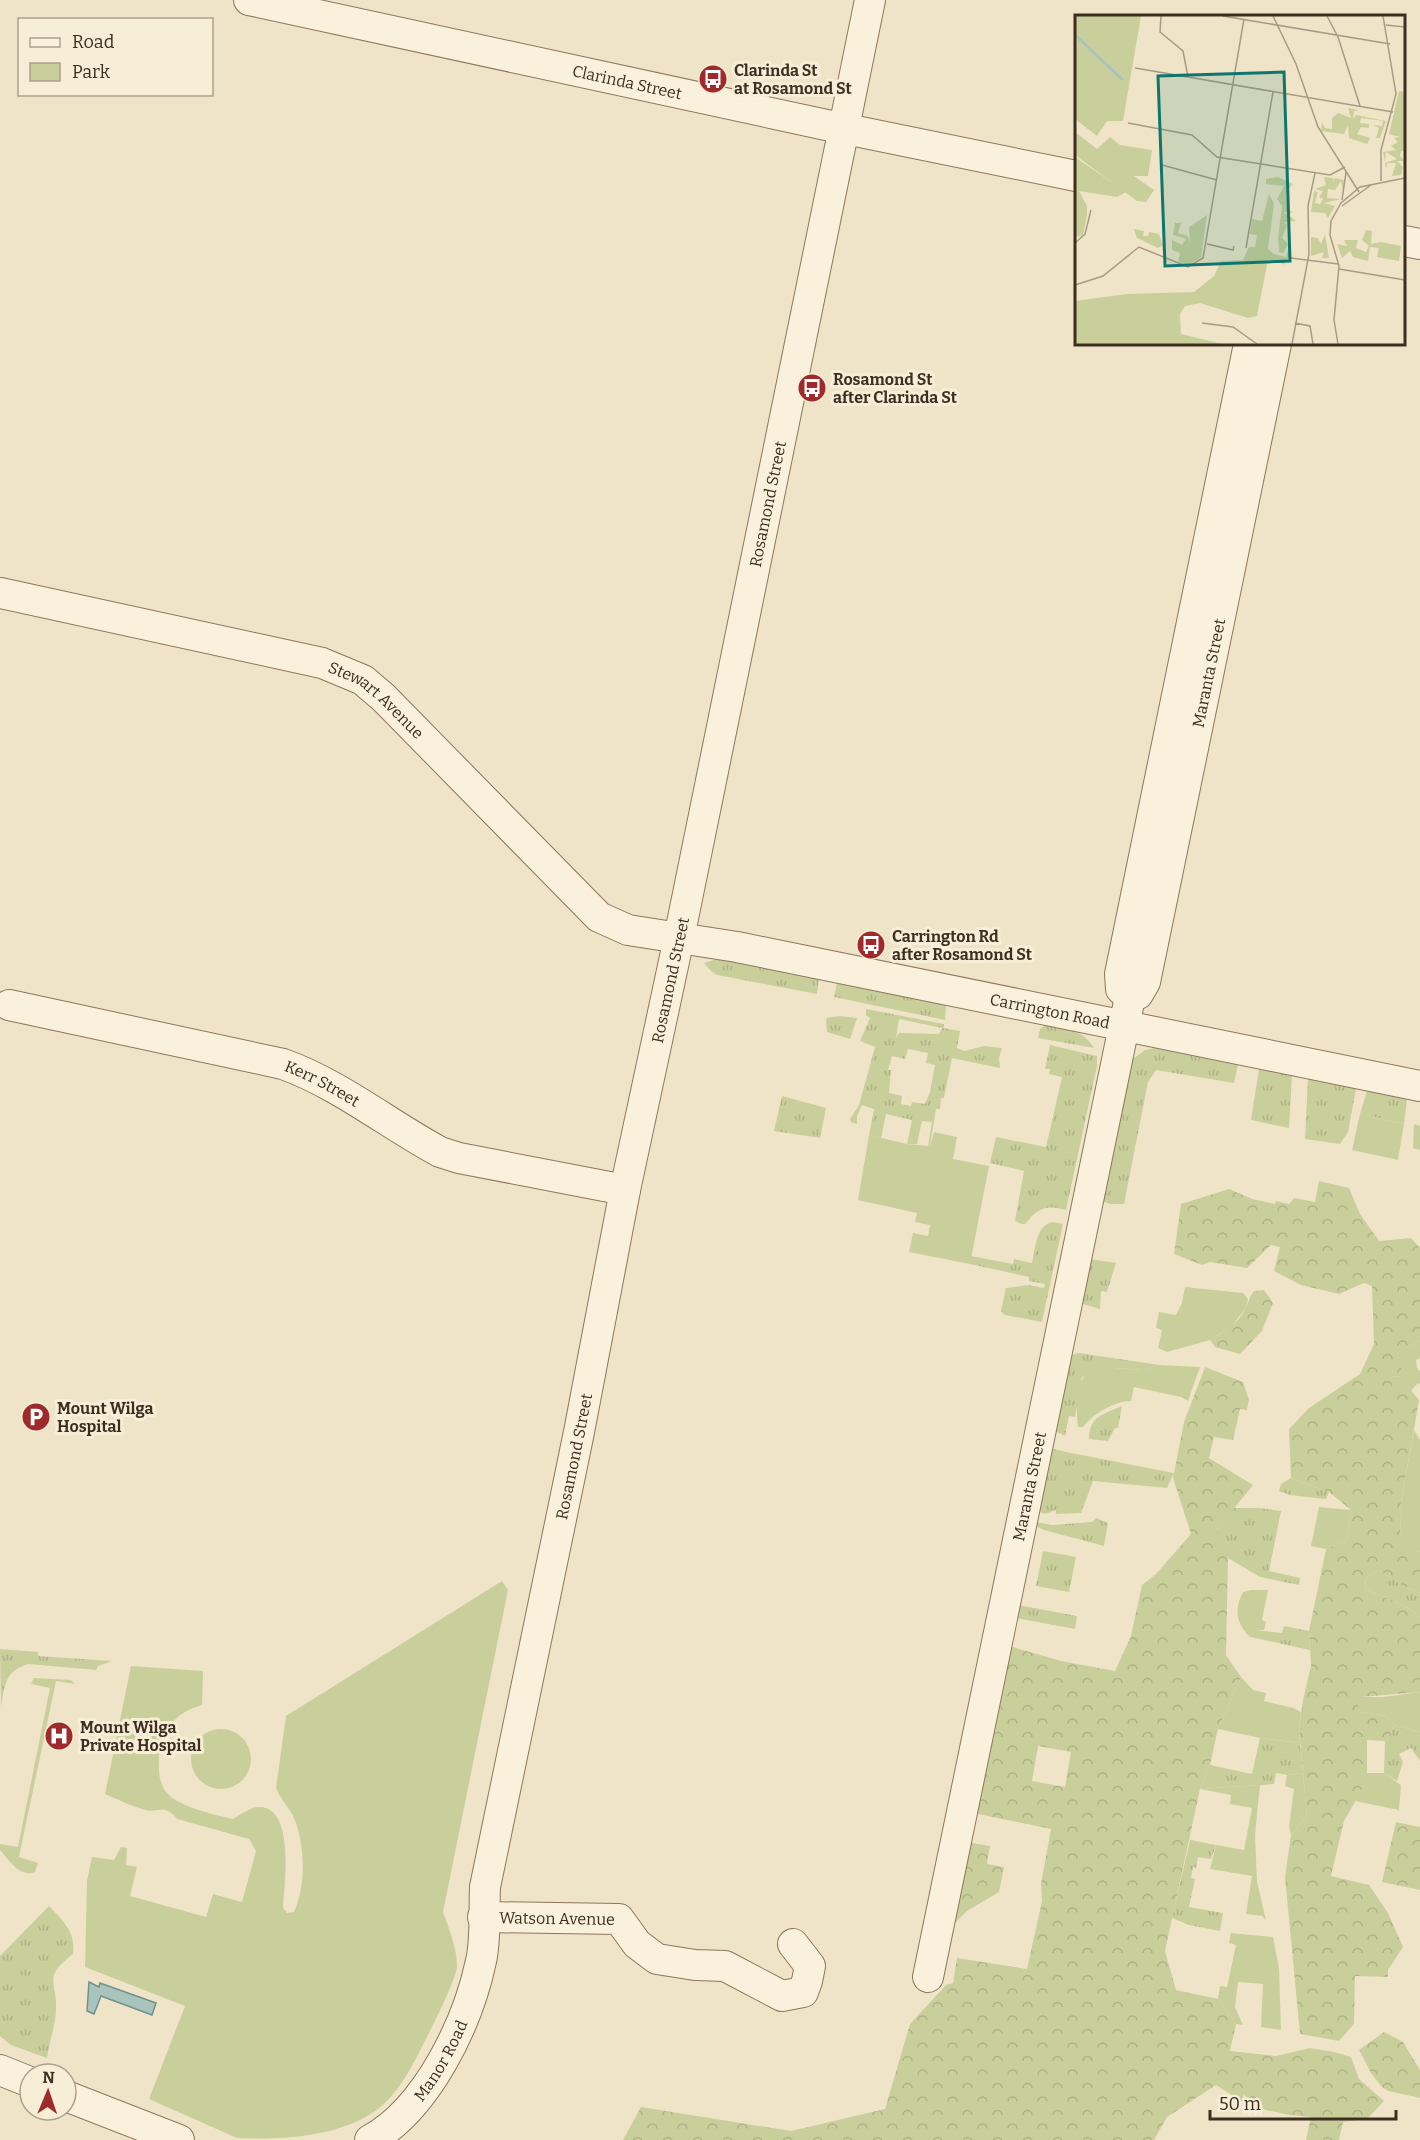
<svg xmlns="http://www.w3.org/2000/svg" width="1420" height="2140" font-family="Bitter,serif">
	<style>
		.grass { fill: url(#grass-tufts); fill-rule: evenodd }
		.forest { fill: url(#forest-crowns); fill-rule: evenodd }
		.green { fill: #c9cf9b }
		.water { fill: #a9c4bc; stroke: #6f938a; stroke-width: 1.5 }
		.lines { fill: none; stroke-linecap: round; stroke-linejoin: round }
		.minor-casing { stroke: #8d765c; stroke-width: 32 }
		.minor { stroke: #faf1dc; stroke-width: 30 }
		.labels { text-anchor: middle; stroke-width: 6; stroke-linejoin: round; paint-order: stroke }
		.poi-label { font-size: 16px; font-weight: bold; fill: #3d2e20; stroke: #f7eed8; text-anchor: start }
		.street-label { font-size: 16px; fill: #3d2e20; stroke: #f7eed8 }
		.inset-river { fill: none; stroke: #a9c4bc; stroke-width: 3 }
		.inset-road { fill: none; stroke: #a89b85; stroke-width: 1.5 }
		.view { fill: #0f766e; fill-opacity: 0.15; stroke: #0f766e; stroke-width: 3 }
		.inset-edge { fill: none; stroke: #3d2e20; stroke-width: 3 }
	</style>
	<defs>
		<pattern id="grass-tufts" width="24" height="20" patternUnits="userSpaceOnUse" patternTransform="scale(1.5)"><rect width="24" height="20" fill="#c9cf9b"/><path d="M3 7l-1-3M5 7V3M7 7l1-3M15 17l-1-3M17 17v-4M19 17l1-3" fill="none" stroke="#aeb285"/></pattern>
		<pattern id="forest-crowns" width="20" height="18" patternUnits="userSpaceOnUse" patternTransform="scale(1.5)"><rect width="20" height="18" fill="#c9cf9b"/><path d="M2 6a3 3 0 1 1 6 0M12 15a3 3 0 1 1 6 0" fill="none" stroke="#aeb285"/></pattern>
	</defs>
	<rect width="100%" height="100%" fill="#f0e4c8"/>
	<path class="grass" d="M717,959L819,979L817,994L717,975L711,971L704,963Z
		M837,983L946,1005L945,1020L834,997Z
		M866,1009L944,1024L943,1028L960,1031L957,1048L964,1051L984,1046L1002,1048L999,1058L1000,1068L952,1058L944,1098H941L940,1109H936L930,1146H928L932,1122L922,1121L917,1144H907L912,1120L886,1114L881,1138L869,1135L874,1109L862,1105L857,1116V1124L851,1122L850,1119L859,1105L875,1047L860,1041L870,1018L866,1015ZM899,1019L942,1028L939,1034L899,1033L896,1038ZM908,1049L928,1053L926,1063L935,1065L930,1092L925,1104L912,1102L911,1106L901,1104L902,1096L889,1093L891,1070H888L892,1056L905,1059Z
		M839,1016L857,1018L850,1039L827,1032L826,1020L827,1018Z
		M1045,1025C1065,1029 1083,1029 1094,1048L1038,1038L1040,1029Z
		M1050,1045L1097,1056V1066L1066,1210C1053,1206 1042,1206 1032,1216C1031,1217 1026,1223 1025,1224C1022,1225 1018,1222 1015,1221L1024,1171L990,1163L996,1137L1046,1147L1062,1077L1049,1074L1050,1069H1045Z
		M1155,1048L1238,1065L1234,1083L1156,1070L1148,1082L1124,1204H1110L1099,1200L1130,1061L1145,1050Z
		M1259,1069L1292,1076L1289,1128L1251,1120Z
		M1308,1079L1356,1089L1348,1132L1340,1144L1305,1139Z
		M1367,1091L1407,1099L1404,1124L1360,1114Z
		M782,1096L826,1108L820,1138L774,1131Z
		M1052,1222L1063,1224L1042,1322L1005,1315L1001,1311L1006,1288L1029,1285L1044,1288L1045,1284L1029,1281V1277L970,1264L971,1256L1013,1264L1014,1259L1032,1263C1036,1248 1035,1227 1052,1222Z
		M1089,1259L1116,1263L1107,1292L1101,1291L1100,1309L1083,1304L1080,1301Z
		M1079,1353L1166,1366L1157,1365L1143,1370L1115,1368L1082,1377L1075,1417L1069,1416L1065,1436L1057,1432L1055,1428L1070,1355Z
		M1122,1406L1118,1428H1115L1108,1441L1089,1439C1089,1416 1104,1414 1122,1406Z
		M1054,1449L1066,1452L1174,1473L1167,1488L1093,1481L1081,1513L1056,1514V1510L1045,1514L1039,1512L1050,1450Z
		M1291,1478L1329,1492L1326,1499L1290,1495L1279,1491L1281,1484Z
		M1233,1508H1260L1281,1511L1269,1571L1300,1578L1299,1585L1260,1577L1228,1558L1215,1543L1219,1527Z
		M1096,1518L1108,1523L1104,1546L1044,1530L1037,1527L1035,1522L1052,1525L1092,1522Z
		M1043,1551L1076,1557L1069,1592L1036,1586Z
		M1378,1570L1404,1586L1420,1593V1617L1407,1607L1365,1589L1366,1578Z
		M1018,1605L1077,1616L1075,1629L1016,1618Z
		M1284,1626L1309,1631L1310,1650L1250,1637L1255,1630L1282,1633Z
		M0,1649L38,1652V1656L112,1661L98,1666L96,1670L28,1664C4,1672 5,1685 1,1707Z
		M1395,1725L1420,1732V1761L1411,1748L1399,1754L1403,1762L1397,1781L1384,1773L1385,1741Z
		M1260,1738L1300,1743L1303,1773L1287,1775L1276,1773L1274,1784L1200,1789L1210,1765L1252,1774Z
		M1190,1840L1216,1845L1211,1859L1198,1857L1196,1868L1193,1867L1191,1878L1195,1879L1189,1907L1223,1913L1220,1931L1189,1925L1172,1918Z
		M49,1906C63,1921 76,1932 73,1954C41,1979 58,1981 56,2012C55,2026 49,2043 47,2058L11,2045L0,2036V1956Z"/>
	<path class="forest" d="M1319,1181L1349,1188L1360,1214L1379,1241L1411,1238L1420,1248V1340L1397,1353L1404,1376L1391,1377L1407,1386L1419,1400L1400,1508L1401,1542L1420,1552V1593L1404,1586L1378,1570L1366,1578L1365,1589L1407,1607L1420,1617V1692L1361,1697L1362,1712L1386,1716L1395,1725L1385,1741L1367,1740V1781L1344,1821L1331,1876L1369,1885L1388,1913L1403,1947L1388,1970V1977L1355,1976L1354,2024L1339,2041L1300,2034L1285,1877L1291,1835L1307,1816L1299,1729L1303,1700L1311,1666L1309,1631L1326,1549L1347,1540L1351,1510L1329,1492L1291,1478L1289,1429L1309,1408L1360,1374L1374,1344L1372,1286L1364,1283L1339,1294L1301,1285L1274,1271L1280,1247L1271,1245L1247,1268L1210,1262L1202,1265L1174,1254L1181,1204L1229,1189L1252,1199L1275,1204L1276,1201L1289,1204L1294,1198L1315,1202Z
		M1264,1290L1273,1303L1262,1331L1240,1354L1215,1347L1210,1340C1224,1332 1238,1324 1246,1308C1249,1301 1249,1297 1254,1291Z
		M1205,1367L1243,1382L1249,1400L1247,1410L1240,1409L1233,1440L1214,1437L1209,1458L1253,1485L1219,1527L1216,1543L1228,1558L1226,1655L1241,1677L1218,1729L1210,1765L1200,1789L1165,1951L1176,1990L1218,1999L1236,2024L1230,2051L1276,2056L1310,2048L1334,2052L1351,2057L1359,2079L1384,2101L1367,2119L1343,2122L1339,2140H1306L1311,2117L1289,2115L1249,2106L1216,2085L1167,2117L1154,2140H623L641,2107L791,2131L885,2109L910,2024L946,1985L953,1983L957,1958L1027,1969L1042,1901L1041,1884L1051,1829L973,1813L1009,1646L1061,1661L1115,1671L1131,1636L1142,1585L1156,1574L1191,1534L1173,1478L1184,1422ZM1038,1746L1071,1752L1065,1787L1032,1781Z
		M1396,1822L1420,1827V1890L1382,1882Z
		M966,1842L990,1846L987,1864L1004,1867L999,1892L967,1911L956,1922L949,1921Z
		M1384,2032L1403,2042L1420,2070V2098L1388,2091L1382,2087L1371,2073L1359,2050Z"/>
	<path class="green" d="M1360,1114L1404,1124L1398,1160L1352,1150Z
		M1414,1124L1420,1126V1150L1413,1148Z
		M934,1132L957,1137L953,1159L989,1166L970,1264L909,1252L913,1233L928,1236L930,1225L915,1222L917,1213L858,1200L869,1135L907,1144L930,1146Z
		M1185,1287L1243,1293L1248,1299L1246,1308L1231,1327L1210,1340L1167,1352L1158,1348L1162,1330L1156,1328L1159,1312L1176,1315L1182,1303Z
		M1420,1340V1358L1416,1360L1417,1368L1420,1371V1384L1418,1383L1410,1392L1407,1386L1392,1387L1391,1377L1403,1376L1397,1353Z
		M1101,1363L1109,1364L1115,1368L1143,1370L1157,1365L1200,1367L1188,1401L1181,1397L1134,1387L1131,1401C1114,1401 1093,1414 1083,1427H1078C1075,1406 1076,1369 1101,1363Z
		M1414,1430L1420,1440V1552L1401,1543L1400,1508Z
		M1319,1507L1351,1510L1347,1540L1326,1549L1311,1546Z
		M502,1581L508,1590L443,1912C449,1929 457,1948 457,1966C457,1977 435,2021 429,2033C417,2056 406,2081 388,2100C352,2137 285,2140 237,2138L149,2099L185,2006L85,1967L87,1881L92,1857L114,1860L121,1847L127,1848L126,1865L137,1867L130,1896L206,1917L213,1894L242,1902L256,1851L249,1839L177,1819C164,1802 156,1815 142,1809C129,1805 117,1799 105,1794L131,1666L203,1671L202,1705C171,1713 157,1738 159,1768C159,1777 161,1787 168,1794C180,1807 215,1815 233,1819C240,1815 249,1808 258,1807C296,1805 284,1887 283,1908L287,1913L294,1912C306,1885 305,1848 295,1820C290,1809 281,1800 276,1788L286,1716Z
		M1251,1590H1268L1262,1620L1266,1622L1264,1630H1255L1250,1637C1236,1624 1234,1609 1243,1592Z
		M1241,1677L1253,1690L1266,1693L1264,1701L1293,1708L1301,1712L1299,1729L1300,1743L1260,1738L1218,1729Z
		M34,1678L71,1680L75,1684L56,1681L19,1857L38,1863L35,1872C20,1878 9,1860 0,1850V1844L18,1847L50,1688L31,1684Z
		M1420,1692V1732L1395,1725L1386,1716L1362,1712L1357,1704L1361,1697H1383Z
		M191 1759a30 30 0 1 1 60 0a30 30 0 1 1-60 0Z
		M1303,1773L1307,1816L1291,1835L1289,1826L1294,1789L1285,1786L1287,1775Z
		M1366,1773H1384L1401,1785L1399,1810L1355,1801L1367,1781Z
		M1260,1785L1255,1835L1257,1882L1266,1920L1262,1916L1246,1914L1252,1876L1210,1869L1216,1845L1244,1850L1252,1808L1230,1804L1231,1795L1200,1789Z
		M1231,1933L1273,1937L1279,1968L1281,2030L1261,2027L1263,1984L1238,1982L1235,2007L1243,2025L1236,2024L1218,1999L1220,1986L1227,1987L1236,1945L1229,1943Z"/>
	<path class="water" d="M89,1982L99,1987L100,1983L156,2003L152,2015L101,1996L94,2014L87,2011Z"/>
	<g class="lines">
		<g class="minor-casing">
			<g id="minor">
				<path id="s1" d="M249,0L831,126L1076,176"/>
				<path d="M1404,241L1420,244"/>
				<path id="s2" d="M0,593L322,663L363,680L384,698L599,917L628,930L737,947L1420,1086"/>
				<path id="s3" d="M1130,997L1138,994L1145,982L1276,344"/>
				<path d="M1130,997L1121,989L1120,974L1249,344"/>
				<path id="s4" d="M9,1005L283,1064C339,1084 388,1124 440,1152L459,1158L625,1190"/>
				<path id="s5" d="M483,1917L619,1919L637,1944L657,1959L695,1965L725,1966L782,1996L803,1992L807,1981L810,1966L793,1944"/>
				<path id="s6" d="M928,1977L1130,997"/>
				<path d="M0,2070L30,2082"/>
				<path d="M66,2096L179,2140"/>
				<path id="s7" d="M370,2140C427,2109 468,2023 481,1961C486,1941 484,1908 485,1887L579,1432L625,1190L679,938L870,0"/>
			</g>
		</g>
		<use href="#minor" class="minor"/>
	</g>
	<defs>
		<g id="bus-disc" transform="scale(1.5)"><circle r="9.5" fill="#9e2a2b" stroke="#f7eed8"/><path d="M-5-6H5V4H4V6H2V4H-2V6H-4V4H-5ZM-3.5-4V0h7V-4ZM-3.5 1.2v1.5H-2V1.2ZM2 1.2v1.5H3.5V1.2Z" fill="#fff"/></g>
		<g id="parking-disc" transform="scale(1.5)"><circle r="9.5" fill="#9e2a2b" stroke="#f7eed8"/><path d="M-3.5-5.5H1a3.5 3.5 0 0 1 0 7H-1V5.5H-3.5ZM-1-3.4V-.6H.8a1.4 1.4 0 0 0 0-2.8Z" fill="#fff"/></g>
		<g id="hospital-disc" transform="scale(1.5)"><circle r="9.5" fill="#9e2a2b" stroke="#f7eed8"/><path d="M-5-5h3v3.5h4V-5h3V5h-3V1.5h-4V5h-3Z" fill="#fff"/></g>
	</defs>
	<g fill-rule="evenodd">
		<use href="#bus-disc" x="713" y="79"/>
		<use href="#bus-disc" x="812" y="388"/>
		<use href="#bus-disc" x="871" y="945"/>
		<use href="#parking-disc" x="36" y="1417"/>
		<use href="#hospital-disc" x="59" y="1736"/>
	</g>
	<g class="labels">
		<g class="poi-label">
			<text x="734" y="76">Clarinda St<tspan x="734" dy="18">at Rosamond St</tspan></text>
			<text x="833" y="385">Rosamond St<tspan x="833" dy="18">after Clarinda St</tspan></text>
			<text x="892" y="942">Carrington Rd<tspan x="892" dy="18">after Rosamond St</tspan></text>
			<text x="57" y="1414">Mount Wilga<tspan x="57" dy="18">Hospital</tspan></text>
			<text x="80" y="1733">Mount Wilga<tspan x="80" dy="18">Private Hospital</tspan></text>
		</g>
		<g class="street-label">
			<text dy="6" stroke="none"><textPath href="#s1" startOffset="387">Clarinda Street</textPath></text>
			<text dy="6" stroke="none"><textPath href="#s7" startOffset="1702">Rosamond Street</textPath></text>
			<text dy="6" stroke="none"><textPath href="#s3" startOffset="338">Maranta Street</textPath></text>
			<text dy="6" stroke="none"><textPath href="#s2" startOffset="396">Stewart Avenue</textPath></text>
			<text dy="6" stroke="none"><textPath href="#s7" startOffset="1216">Rosamond Street</textPath></text>
			<text dy="6" stroke="none"><textPath href="#s2" startOffset="1170">Carrington Road</textPath></text>
			<text dy="6" stroke="none"><textPath href="#s4" startOffset="324">Kerr Street</textPath></text>
			<text dy="6" stroke="none"><textPath href="#s7" startOffset="730">Rosamond Street</textPath></text>
			<text dy="6" stroke="none"><textPath href="#s6" startOffset="501">Maranta Street</textPath></text>
			<text dy="6" stroke="none"><textPath href="#s5" startOffset="74">Watson Avenue</textPath></text>
			<text dy="6" stroke="none"><textPath href="#s7" startOffset="108">Manor Road</textPath></text>
		</g>
	</g>
	<g transform="translate(1075 15)">
		<rect width="330" height="330" fill="#f0e4c8"/>
		<path d="M59,214L69,216L68,221H73L74,217L84,219L88,230L83,233L62,223ZM305,227L326,231L324,246L302,242Z" fill="#c9cf9b"/>
		<path d="M0,1H66L48,106H32L22,121L0,104ZM0,142L51,177L42,182L4,176L12,191V200L8,220L1,222L0,227ZM203,162L218,169L211,177L212,193L218,198L209,197L221,206L209,207L212,210L207,223L213,229L208,238L204,237L203,223L207,191L202,184L209,171L191,169V164ZM194,179L199,189L193,234L199,239L211,242L212,237L216,241L208,250L205,245H193L182,301L173,303L125,288L110,291L105,299L106,319L148,329H0V286L52,279L119,277L139,261L146,246L168,245L174,232H180L182,220L175,219L177,204L187,206Z" fill="#c9cf9b"/>
		<path d="M324,76L330,77V136H326L325,141L330,146H322L328,152L326,160L317,161L321,148H312L311,155L310,148L322,144L311,137L310,146L308,137L321,135L316,131L323,127L319,123L325,122L314,119ZM273,93L284,95L279,96L278,105L281,100L311,106L305,123H301L304,113L298,110L307,111L308,106L286,103L285,108L294,109V113L286,112L282,119L295,123L292,129L274,123L273,110L269,119L246,116L247,107L250,113L257,114V103L263,98L276,103ZM0,117L22,134L35,122L45,130L77,135L73,161H59L79,175L71,187L62,186L0,140ZM249,162L258,163L259,167V163L269,165L268,177L266,166L260,175L253,174L252,183L266,184L249,188L260,191L253,203L250,198L236,197L239,176L243,177L240,188L245,189L248,184L244,182L248,176L240,174L251,170ZM132,200L126,243L113,250L103,247L105,238L97,235V225L107,230L111,224L98,220L100,208H106L103,218L113,221L115,230L114,212ZM291,215L297,216L296,229L305,227L304,233L295,232L293,246L278,242L275,236L267,243L262,229L272,231L269,225H283L281,233L291,237L294,231L287,225ZM250,219L254,243H247L249,237L236,241V222L243,223L246,229Z" fill="#c9cf9b"/>
		<path class="inset-river" d="M0,20L48,65"/>
		<path class="inset-road" d="M86,1L85,17L108,36L113,62M148,1L315,29M198,1L221,49L243,112L284,177M252,1L263,22L285,91M311,10L330,12M60,53L318,97M53,108L117,120L142,142L255,160L270,152M87,150L142,165M306,166V135L321,79L308,1M267,185L271,157M267,191L296,170M0,228L10,219L16,195M132,229L158,235L159,231M171,233L198,77M216,243L263,249M264,254L330,265M0,270L28,261L64,232L113,252L128,243L169,4M127,308L158,312L182,329M220,308L235,311L238,329M217,329L234,239L233,191L240,158M263,329L259,305L264,251L255,220L256,206L266,188L285,172L330,163"/>
		<path class="view" d="M209,57L215,246L90,251L83,61Z"/>
		<rect width="330" height="330" class="inset-edge"/>
	</g>
	<rect x="18" y="18" width="195" height="78" fill="#f7eed8" stroke="#ada18e" stroke-width="1.5"/>
	<rect x="30" y="38" width="30" height="9" fill="#faf1dc" stroke="#ada18e" stroke-width="1.5"/>
	<text x="72" y="48" font-size="18" fill="#3d2e20">Road</text>
	<rect x="30" y="63" width="30" height="18" fill="#c9cf9b" stroke="#ada18e" stroke-width="1.5"/>
	<text x="72" y="78" font-size="18" fill="#3d2e20">Park</text>
	<g transform="translate(48 2092) rotate(2)"><circle r="28" fill="#f7eed8" stroke="#ada18e" stroke-width="1.5"/>
	<path d="M0-4.5L10 22L0 15L-10 22Z" fill="#9e2a2b"/>
	<text y="-9" font-size="16" font-weight="bold" text-anchor="middle" fill="#3d2e20">N</text>
	</g>
	<path d="M1210 2110v9h186v-9" fill="none" stroke="#3d2e20" stroke-width="3"/>
	<text x="1219" y="2110" font-size="18" fill="#3d2e20" stroke="#f7eed8" stroke-width="4.5" paint-order="stroke">50 m</text>
</svg>
